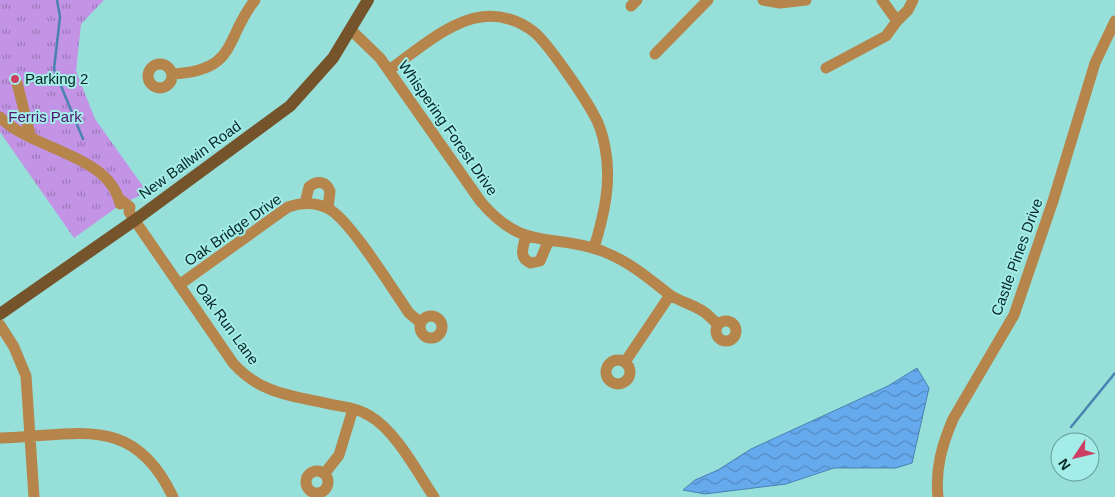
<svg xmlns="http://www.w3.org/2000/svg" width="1115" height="497" font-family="Helvetica,sans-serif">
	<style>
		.park { fill: url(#park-tufts) }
		.water { fill: url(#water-waves); stroke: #4a82b1 }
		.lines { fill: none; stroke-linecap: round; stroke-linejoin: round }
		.stream { stroke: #4a82b1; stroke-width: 2.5 }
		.minor { stroke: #b5854b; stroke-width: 11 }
		.major { stroke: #75542b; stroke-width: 12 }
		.poi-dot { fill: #ce3e62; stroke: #a3ece7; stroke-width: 2 }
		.labels { text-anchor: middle; stroke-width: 4; stroke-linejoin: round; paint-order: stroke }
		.poi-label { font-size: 15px; fill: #072624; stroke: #a3ece7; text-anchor: start }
		.park-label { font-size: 15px; fill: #4e146d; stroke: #a3ece7 }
		.street-label { font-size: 15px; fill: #072624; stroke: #a3ece7 }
	</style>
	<defs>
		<pattern id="park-tufts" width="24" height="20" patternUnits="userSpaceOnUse" patternTransform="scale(1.25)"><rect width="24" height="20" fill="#c393e5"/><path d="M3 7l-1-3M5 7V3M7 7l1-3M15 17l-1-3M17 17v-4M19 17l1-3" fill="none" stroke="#9c78b9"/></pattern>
		<pattern id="water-waves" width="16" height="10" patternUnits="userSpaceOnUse" patternTransform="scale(1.25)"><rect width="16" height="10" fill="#6ae"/><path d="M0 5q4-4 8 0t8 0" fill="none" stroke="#528ac1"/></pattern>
	</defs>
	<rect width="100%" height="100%" fill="#97dfd9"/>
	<path class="park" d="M0,0H104L81,24L76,71L95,119L147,192L120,205L74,238L0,132Z"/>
	<path class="water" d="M917,368L929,388L912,463L896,468H834L786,484L705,494L683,490L695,480L718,470L751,449L888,386Z"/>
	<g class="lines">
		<path class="stream" d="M57,0L60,17L54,69L83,139
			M1071,427L1115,373"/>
		<path class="minor" d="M763,0L780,3L806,0
			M882,0L897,21L908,10L913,0
			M631,6L637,0
			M351,30L380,58L481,202C525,253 550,232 602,251C630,262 647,277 670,295C679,301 691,304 701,310C707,313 713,320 718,325
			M655,54L708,0
			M148 76a12 12 0 1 1 24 0a12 12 0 1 1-24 0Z
			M826,68L886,36L897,21
			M389,70C415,52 449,21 481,17C499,14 519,20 534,32C548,43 585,98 594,115C600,125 603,136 605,147C612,182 604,215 594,248
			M172,74C238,71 224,39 255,0
			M17,83L31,138
			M0,117C31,150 110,154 120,204
			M118,198L130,207L129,212L233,363C261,395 295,396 334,405C346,407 359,409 370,416C396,431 417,472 434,497
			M305,203L309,187C317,180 326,181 330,191L328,208
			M526,236C523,247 518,258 531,263L540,261L548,242
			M179,285L288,207C302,202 316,202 329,209C350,220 393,290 409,313L421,323
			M420 327a11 11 0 1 1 22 0a11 11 0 1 1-22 0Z
			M716 331a10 10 0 1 1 20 0a10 10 0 1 1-20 0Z
			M0,325L14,347L26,376L34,497
			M606 372a12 12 0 1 1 24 0a12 12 0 1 1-24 0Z
			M625,362L670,295
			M0,438C77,436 133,412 173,497
			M306 482a11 11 0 1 1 22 0a11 11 0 1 1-22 0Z
			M325,473L339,455L353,409
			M938,497C935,469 942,445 953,419L1014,315L1053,201L1095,63L1115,21"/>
		<path class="major" d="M0,314L135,220L290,106L333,58L368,0"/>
	</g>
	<circle class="poi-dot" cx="15" cy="79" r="5"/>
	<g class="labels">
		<g class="poi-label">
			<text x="25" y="84">Parking 2</text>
		</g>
		<g class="park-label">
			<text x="45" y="122">Ferris Park</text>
		</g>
		<g class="street-label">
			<text transform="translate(448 128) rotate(55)" y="5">Whispering Forest Drive</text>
			<text transform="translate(190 160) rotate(-36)" y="5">New Ballwin Road</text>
			<text transform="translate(233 230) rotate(-35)" y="5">Oak Bridge Drive</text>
			<text transform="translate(1017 257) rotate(-70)" y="5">Castle Pines Drive</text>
			<text transform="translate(227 324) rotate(54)" y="5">Oak Run Lane</text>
		</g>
	</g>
	<g transform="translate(1075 457) rotate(235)"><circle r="24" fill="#a3ece7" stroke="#659d99"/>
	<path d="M0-4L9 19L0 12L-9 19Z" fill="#ce3e62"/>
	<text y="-8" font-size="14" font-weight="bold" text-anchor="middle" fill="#072624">N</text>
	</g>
</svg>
